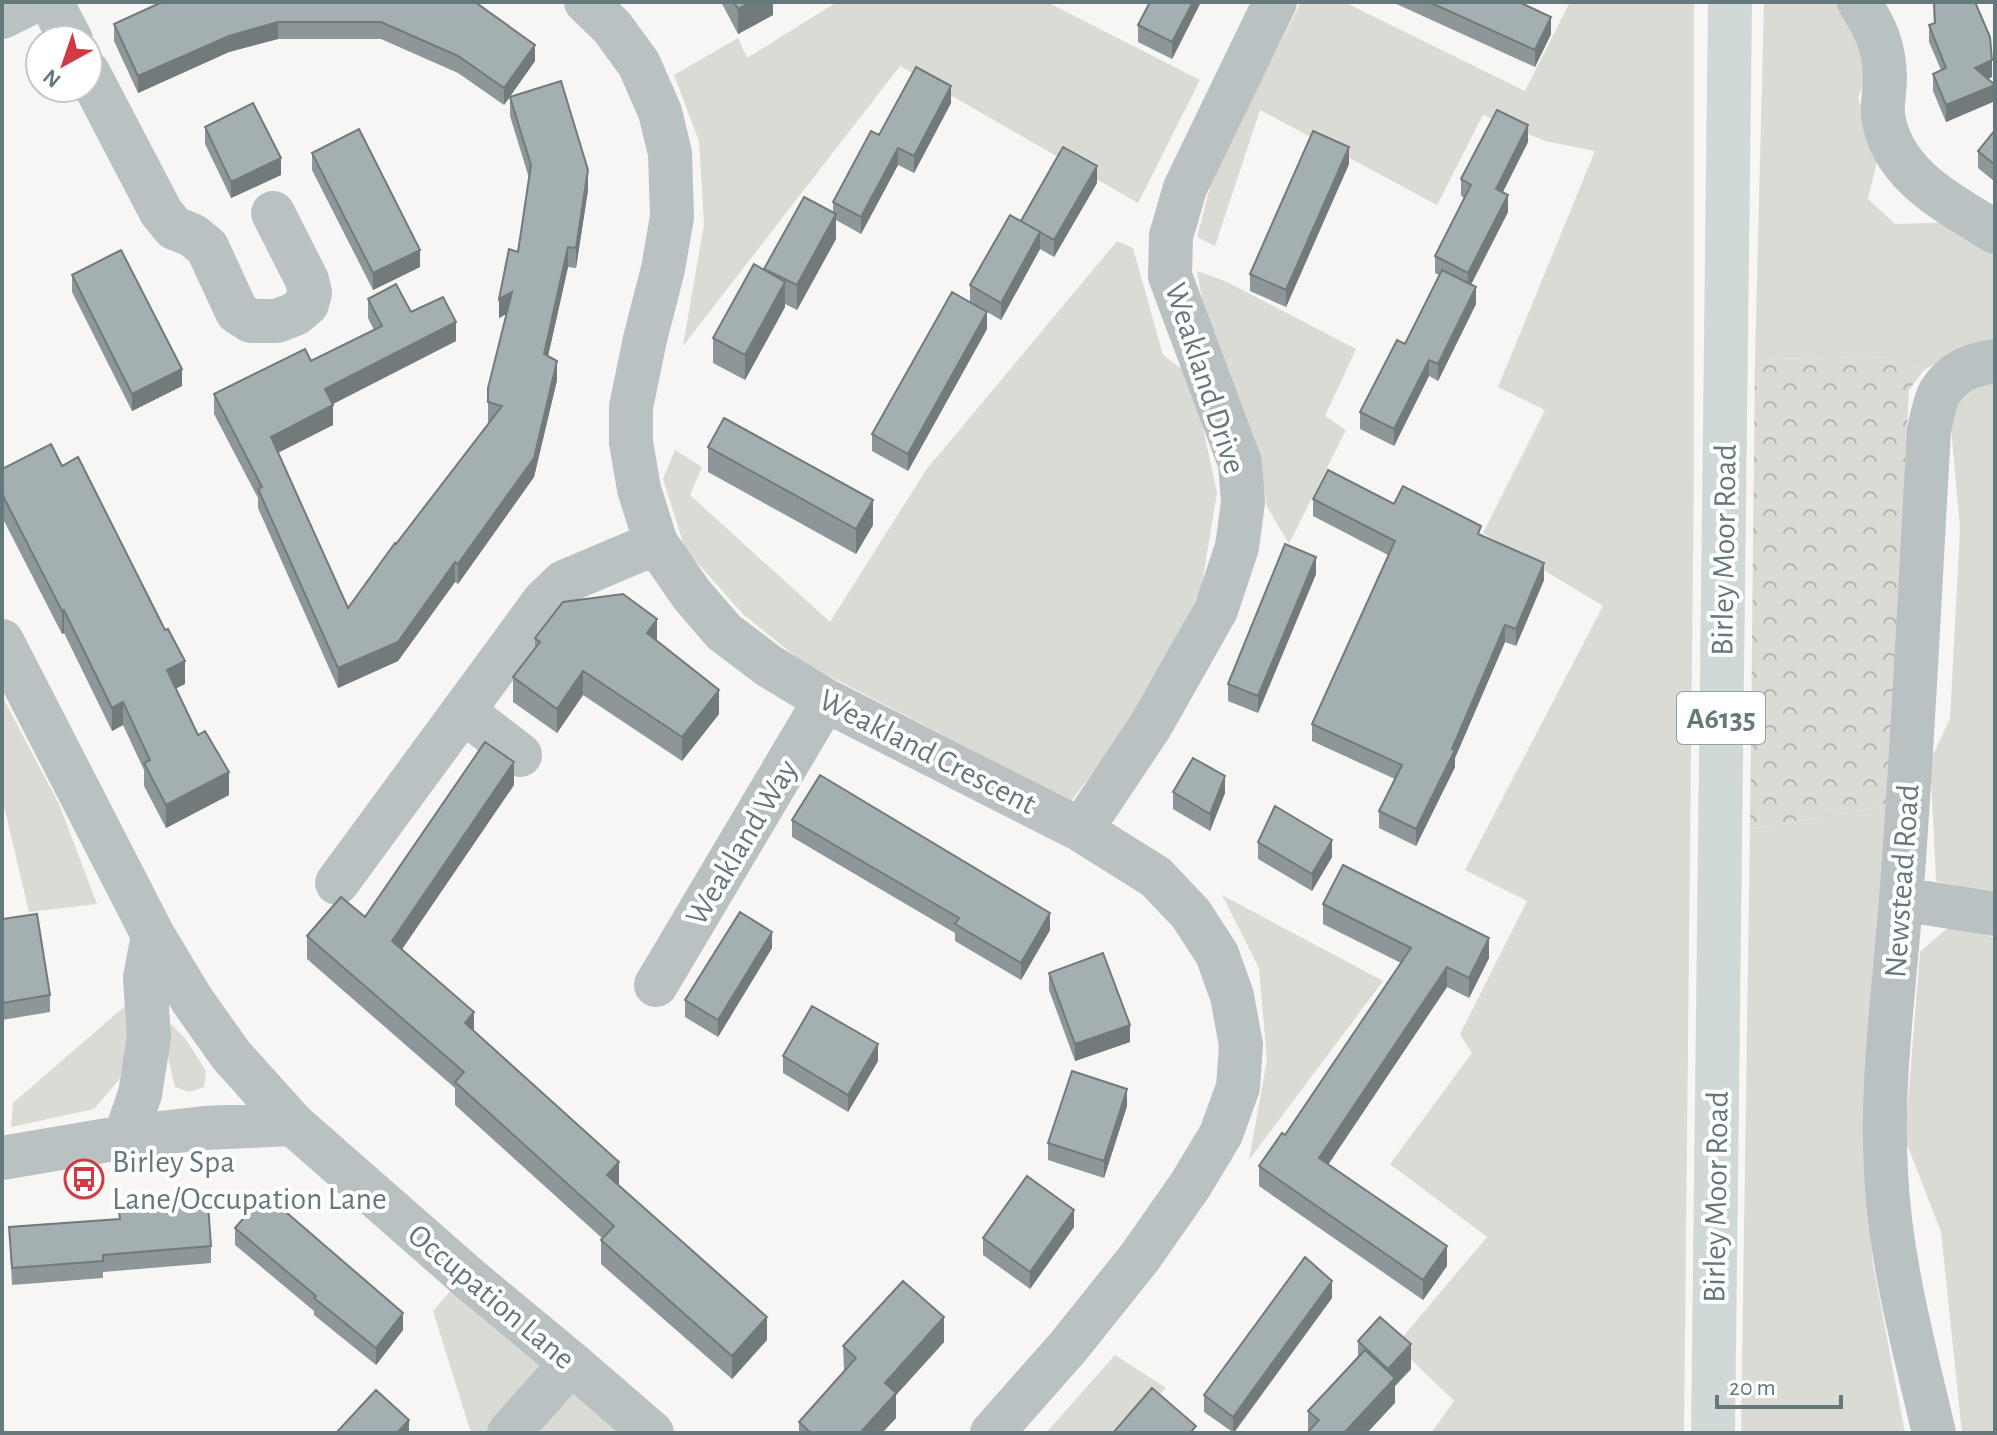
<svg xmlns="http://www.w3.org/2000/svg" width="1997" height="1435" font-family="'Alegreya Sans',sans-serif">
	<style>
		.green { fill: #d9dbd4 }
		.forest { fill: url(#forest-crowns) }
		.lines { fill: none; stroke-linecap: round; stroke-linejoin: round }
		.minor { stroke: #bac1c2; stroke-width: 44 }
		.major { stroke: #d1d8d8; stroke-width: 44 }
		.wall { fill: #8d9698 }
		.shaded-wall { fill: #737a7c }
		.building { fill: #a4afb1; stroke: #737a7c; stroke-width: 2 }
		.labels { text-anchor: middle; stroke-width: 8; stroke-linejoin: round; paint-order: stroke }
		.shield { fill: #fff; stroke: #93a1a3; stroke-width: 2 }
		.shield-label { font-size: 30px; font-weight: bold; fill: #65797c }
		.street-label { font-size: 32px; fill: #65797c; stroke: #fff }
		.poi-label { font-size: 32px; fill: #65797c; stroke: #fff; text-anchor: start }
	</style>
	<defs>
		<pattern id="forest-crowns" width="20" height="18" patternUnits="userSpaceOnUse" patternTransform="scale(2)"><rect width="20" height="18" fill="#d9dbd4"/><path d="M2 6a3 3 0 1 1 6 0M12 15a3 3 0 1 1 6 0" fill="none" stroke="#b4b6b1"/></pattern>
	</defs>
	<rect width="100%" height="100%" fill="#f7f6f4"/>
	<path class="green" d="M837,2H1047L1200,80L1138,203L900,66L683,346L704,224L699,141L674,75L738,38L747,58Z
		M1301,2H1344L1525,91L1570,2H1694V463L1684,1433H1431L1454,1401L1396,1345L1487,1237L1390,1164L1472,1053L1460,1034L1527,901L1465,870L1603,606L1483,533L1545,410L1498,387L1595,151L1545,141L1483,115L1437,205L1260,110L1215,246L1197,237L1215,168Z
		M1764,2H1837L1874,53L1858,98L1878,157L1868,199L1895,224L1957,222L1995,244V345L1960,349L1924,370L1894,357L1755,359Z
		M1117,241L1133,248L1163,355L1187,373L1199,409L1217,493L1201,590L1132,722L1071,801L802,662L743,614L685,549L663,479L675,450L702,467L690,495L830,622L926,470Z
		M1197,271L1225,281L1356,349L1325,416L1346,430L1289,544L1267,507L1255,446L1208,333Z
		M1995,374V895L1936,881L1930,761L1950,719L1960,528L1949,406Z
		M2,696L59,804L97,904L29,912L2,798Z
		M1889,805L1863,1151L1873,1264L1905,1433H1741L1750,829Z
		M1222,895L1383,981L1249,1160L1267,1060L1259,968Z
		M1952,924L1995,938V1433H1962L1941,1232L1905,1139L1920,952Z
		M125,1006L131,1039L119,1080L94,1109L11,1127L13,1103Z
		M171,1024L185,1038L206,1071L204,1087L189,1092L175,1087L166,1049Z
		M451,1290L619,1433H471L433,1311Z
		M1115,1355L1166,1388L1125,1433H1046Z"/>
	<path class="forest" d="M1895,357L1924,370L1909,390L1889,805L1750,829L1755,359Z"/>
	<g class="lines">
		<path class="minor" d="M51,2L71,40
			M586,2L612,27L639,64L660,112L670,153L672,217L663,269L645,339L631,407V442L639,489L656,543L692,595L724,632L769,666L825,700L1081,830L1156,877L1191,914L1217,954L1232,996L1241,1045L1238,1087L1221,1134L1191,1184L1140,1257L1068,1347L992,1433
			M1859,2C1876,29 1884,45 1885,77C1885,89 1882,103 1883,115C1891,175 1949,203 1995,232
			M2,17L32,2
			M88,72L161,212L174,228L192,235L207,247L237,312L251,321H277L295,314L307,304L310,293L307,280L273,213
			M2,641L153,935L192,1000L231,1055L293,1124L472,1281L571,1363L652,1433
			M463,711L520,755
			M1081,830L1151,725L1216,610L1237,547L1243,502L1240,463L1170,276L1171,236L1185,188L1275,2
			M337,883L544,601L564,582L656,543
			M1901,899L1995,914
			M656,985L825,700
			M125,1137L140,1094L149,1037L145,978L153,935
			M2,1158L125,1137L204,1128L293,1124
			M509,1433L571,1363
			M1934,1433C1914,1347 1890,1260 1886,1172C1881,1081 1894,991 1901,900C1913,744 1920,586 1929,430C1932,418 1934,402 1940,392C1953,371 1973,364 1995,361"/>
		<path class="major" d="M1713,1433L1730,2"/>
	</g>
	<path class="wall" d="M475,2L535,61L504,105L458,73L381,39H278L229,52L138,93L114,41V24Z
		M721,2H773V15L738,34Z
		M1150,2H1201L1172,59L1138,42V25Z
		M1392,2H1519L1551,34L1535,67Z
		M1933,2H1978H1975L1992,77L1988,79L1995,84V101L1946,122L1933,91V74L1941,70L1929,42V25L1934,23Z
		M510,97L588,190L576,268L568,267L548,356L557,380L534,477L458,584L455,582L398,661L338,688L258,508V498L214,414V394L311,361L374,330L368,318V299L411,312L456,341L333,404V425L278,453L348,608L490,422H488V388L506,314L499,318L518,252L529,178L510,116Z
		M951,103L914,173L898,165L861,234L836,220V239L797,310L785,304V307L745,380L713,363V338L764,270L833,213V202L879,135Z
		M205,127L281,175L231,198L205,144Z
		M1995,130V182L1978,168V151Z
		M1528,142L1502,192L1508,212L1471,285L1476,304L1438,381L1429,376L1394,446L1360,429V412L1405,344L1439,275L1435,273V256L1465,198L1461,196V179Z
		M312,153L420,267L373,290L312,170Z
		M1349,164L1286,307L1250,291V274Z
		M1097,183L1054,257L1040,249L1001,320L970,302V285Z
		M72,275L182,386L132,411L72,292Z
		M987,329L908,471L872,451V434Z
		M708,447L873,525L856,554L708,472Z
		M62,466L185,684L175,688L229,795L166,828L144,786V770L123,725L112,731L64,633L62,634L2,517V469Z
		M1313,499L1394,504L1481,535L1544,580L1516,646L1505,642L1455,758V767L1416,846L1379,828V811L1395,779L1312,741V724L1388,555L1313,516Z
		M1316,574L1258,713L1228,701V684Z
		M535,638L657,642L719,714L682,761L583,695L557,733L513,702V677L535,648Z
		M514,785L402,949L474,1032L619,1186L767,1340L732,1379L601,1264V1240L603,1239L455,1105V1088L307,959V936L365,917Z
		M1173,792L1225,793L1210,831L1173,809Z
		M792,820L1050,930L1021,980L955,941V933L792,837Z
		M1258,842L1332,857L1312,891L1258,859Z
		M1323,904L1489,958L1469,998L1447,987L1328,1165L1447,1266L1423,1300L1259,1186V1166L1285,1135L1401,963L1323,924Z
		M2,919L50,995V1012L2,1020Z
		M772,948L718,1037L685,1017V1000Z
		M1049,973L1130,1042L1075,1061L1049,990Z
		M783,1056L878,1061L848,1112L783,1073Z
		M1127,1106L1104,1178L1048,1160V1143Z
		M9,1227L211,1246V1263L103,1272V1278L12,1285Z
		M1074,1227L1030,1289L983,1255V1238Z
		M235,1228L403,1330L376,1365L314,1315V1311L235,1245Z
		M1332,1298L1234,1433L1204,1412V1395Z
		M1358,1341L1411,1369L1395,1386V1403L1308,1432V1411L1358,1356Z
		M944,1342L896,1395V1418L882,1433H799V1422L844,1371L843,1346Z"/>
	<path class="shaded-wall" d="M751,2H773V15L738,34V9Z
		M1193,2H1201L1172,59V42Z
		M1551,17V34L1535,67V50Z
		M278,22V39L229,52L138,93V76L229,36Z
		M535,45V61L504,105V88Z
		M1992,60V77L1975,84V68Z
		M1995,85V101L1946,122V105Z
		M951,86V103L914,173V156Z
		M1528,125V142L1496,206V189Z
		M1349,147V164L1286,307V290Z
		M898,148V165L861,234V217Z
		M281,158V175L231,198V182Z
		M1097,166V183L1054,257V240Z
		M588,170V190L576,268V248Z
		M1508,195V212L1468,290V273Z
		M836,214V239L797,310V285Z
		M1040,232V249L1001,320V303Z
		M568,247V267L544,374V354Z
		M420,250V267L373,290V273Z
		M785,282V307L745,380V355Z
		M1476,287V304L1438,381V364Z
		M512,292V311L499,318V299Z
		M987,312V329L908,471V454Z
		M456,322V341L325,408V389Z
		M1429,360V376L1394,446V429Z
		M557,361V380L534,477L458,584V564Z
		M182,369V386L132,411V394Z
		M333,405V425L271,456V437Z
		M873,500V525L856,554V529Z
		M1316,557V574L1258,713V696Z
		M455,562V582L398,661L338,688V668Z
		M1544,563V580L1516,646V629Z
		M64,610V633L62,634V611Z
		M657,619V643L647,633Z
		M1505,625V642L1455,758V767L1416,846V829Z
		M185,661V684L167,693V670Z
		M583,671V695L557,733V709Z
		M719,690V714L682,761V737Z
		M123,702V725L112,731V708Z
		M514,762V785L392,964V941Z
		M229,772V795L166,828V805Z
		M1225,776V793L1210,831V814Z
		M1332,840V857L1312,891V874Z
		M1050,913V930L1021,980V963Z
		M772,932V948L718,1037V1020Z
		M1489,938V958L1469,998V978Z
		M1447,967V987L1319,1178V1158Z
		M474,1012V1035L465,1023Z
		M1130,1025V1042L1075,1061V1044Z
		M878,1044V1061L848,1112V1095Z
		M1127,1089V1106L1104,1178V1161Z
		M619,1162V1186L607,1175Z
		M1074,1210V1227L1030,1289V1272Z
		M1447,1246V1266L1423,1300V1280Z
		M1332,1281V1298L1233,1433V1417Z
		M403,1313V1330L376,1365V1348Z
		M767,1317V1340L732,1379V1356Z
		M944,1317V1342L896,1395V1418L882,1433H860L885,1383Z
		M1411,1344V1369L1395,1386V1403L1367,1433H1344L1388,1386V1369Z
		M409,1420V1433H397Z"/>
	<path class="building" d="M162,2H475L535,45L504,88L458,56L381,22H278L229,36L138,76L114,24Z
		M734,2H751L738,9Z
		M1150,2H1193L1172,42L1138,25Z
		M1429,2H1519L1551,17L1535,50Z
		M1934,2H1975L1990,37L1992,60L1975,68L1995,85L1946,105L1933,74L1946,68L1929,25L1935,23Z
		M916,67L951,86L914,156L898,148L861,217L833,202L871,131L879,135Z
		M561,81L588,170L576,248L568,247L544,354L557,361L534,458L458,564L455,562L398,642L338,668L258,489L262,487L214,394L305,349L311,361L382,326L368,299L396,284L411,312L443,297L456,322L325,389L333,405L271,437L348,608L395,543L396,544L502,406L488,402V388L512,292L499,299L509,249L518,252L531,165L510,97Z
		M253,103L281,158L231,182L205,127Z
		M1497,110L1528,125L1496,189L1508,195L1468,273L1435,256L1471,185L1461,179Z
		M359,129L420,250L373,273L312,153Z
		M1995,130V165L1978,151Z
		M1313,131L1349,147L1286,290L1250,274Z
		M1063,147L1097,166L1054,240L1021,221Z
		M804,197L836,214L797,285L764,269Z
		M1010,215L1040,232L1001,303L970,285Z
		M121,250L182,369L132,394L72,275Z
		M754,264L785,282L745,355L713,338Z
		M1442,270L1476,287L1438,364L1429,360L1394,429L1360,412L1397,340L1405,344Z
		M952,292L987,312L908,454L872,434Z
		M724,418L873,500L856,529L708,447Z
		M51,444L62,466L78,457L165,630L168,629L185,661L167,670L198,735L205,731L229,772L166,805L144,763L150,760L123,702L112,708L64,610L62,611L2,494V469Z
		M1328,470L1394,504L1403,486L1481,526L1478,534L1544,563L1516,629L1505,625L1452,749L1455,750L1416,829L1379,811L1402,765L1312,724L1395,541L1313,499Z
		M1285,544L1316,557L1258,696L1228,684Z
		M623,594L657,619L647,633L719,690L682,737L583,671L557,709L513,677L540,642L535,638L563,602Z
		M485,742L514,762L392,941L474,1012L465,1023L619,1162L607,1175L767,1317L732,1356L601,1240L614,1226L455,1082L464,1072L307,936L341,897L365,917Z
		M1193,758L1225,776L1210,814L1173,792Z
		M820,775L1050,913L1021,963L955,924L959,918L792,820Z
		M1275,806L1332,840L1312,874L1258,842Z
		M1343,865L1489,938L1469,978L1447,967L1319,1158L1447,1246L1423,1280L1259,1166L1282,1133L1285,1135L1411,948L1323,904Z
		M740,912L772,932L718,1020L685,1000Z
		M37,914L50,995L2,1003V919Z
		M1103,953L1130,1025L1075,1044L1049,973Z
		M812,1006L878,1044L848,1095L783,1056Z
		M1072,1071L1127,1089L1104,1161L1048,1143Z
		M1027,1176L1074,1210L1030,1272L983,1238Z
		M265,1194L403,1313L376,1348L314,1298L316,1296L235,1228Z
		M208,1204L211,1246L103,1255V1261L12,1268L9,1227L120,1219L119,1211Z
		M1305,1257L1332,1281L1233,1417L1204,1395Z
		M903,1281L944,1317L885,1383L896,1393L860,1433H811L799,1422L856,1358L843,1346Z
		M1380,1317L1411,1344L1388,1369L1358,1341Z
		M1365,1350L1395,1378L1344,1433H1307L1319,1420L1308,1411Z
		M1152,1388L1196,1426L1190,1433H1113Z
		M376,1390L409,1420L397,1433H336Z"/>
	<defs>
		<g id="bus-ring" transform="scale(2)"><circle r="9.5" fill="#fff" stroke="#d13a43" stroke-width="1.5"/><path d="M-5-6H5V4H4V6H2V4H-2V6H-4V4H-5ZM-3.5-4V0h7V-4ZM-3.5 1.2v1.5H-2V1.2ZM2 1.2v1.5H3.5V1.2Z" fill="#d13a43"/></g>
	</defs>
	<g fill-rule="evenodd">
		<use href="#bus-ring" x="84" y="1179"/>
	</g>
	<g class="labels">
		<rect class="shield" x="1677" y="692" width="88" height="52" rx="6"/>
		<g class="shield-label">
			<text x="1721" y="728">A6135</text>
		</g>
		<g class="street-label">
			<text transform="translate(1206 378) rotate(72)" y="11">Weakland Drive</text>
			<text transform="translate(1723 550) rotate(-89)" y="11">Birley Moor Road</text>
			<text transform="translate(928 751) rotate(27)" y="11">Weakland Crescent</text>
			<text transform="translate(741 842) rotate(-59)" y="11">Weakland Way</text>
			<text transform="translate(1901 881) rotate(-86)" y="11">Newstead Road</text>
			<text transform="translate(1715 1197) rotate(-89)" y="11">Birley Moor Road</text>
			<text transform="translate(492 1296) rotate(40)" y="11">Occupation Lane</text>
		</g>
		<g class="poi-label">
			<text x="112" y="1172">Birley Spa<tspan x="112" dy="37">Lane/Occupation Lane</tspan></text>
		</g>
	</g>
	<rect width="1997" height="1435" fill="none" stroke="#65797c" stroke-width="8"/>
	<g transform="translate(64 64) rotate(220)"><circle r="38" fill="#ffffff" stroke="#c1c9cb" stroke-width="2"/>
	<path d="M0-6L14 30L0 20L-14 30Z" fill="#d13a43"/>
	<text y="-12" font-size="22" font-weight="bold" text-anchor="middle" fill="#65797c">N</text>
	</g>
	<path d="M1717 1395v12h124v-12" fill="none" stroke="#65797c" stroke-width="4"/>
	<text x="1729" y="1395" font-size="24" fill="#65797c" stroke="#ffffff" stroke-width="6" paint-order="stroke">20 m</text>
</svg>
